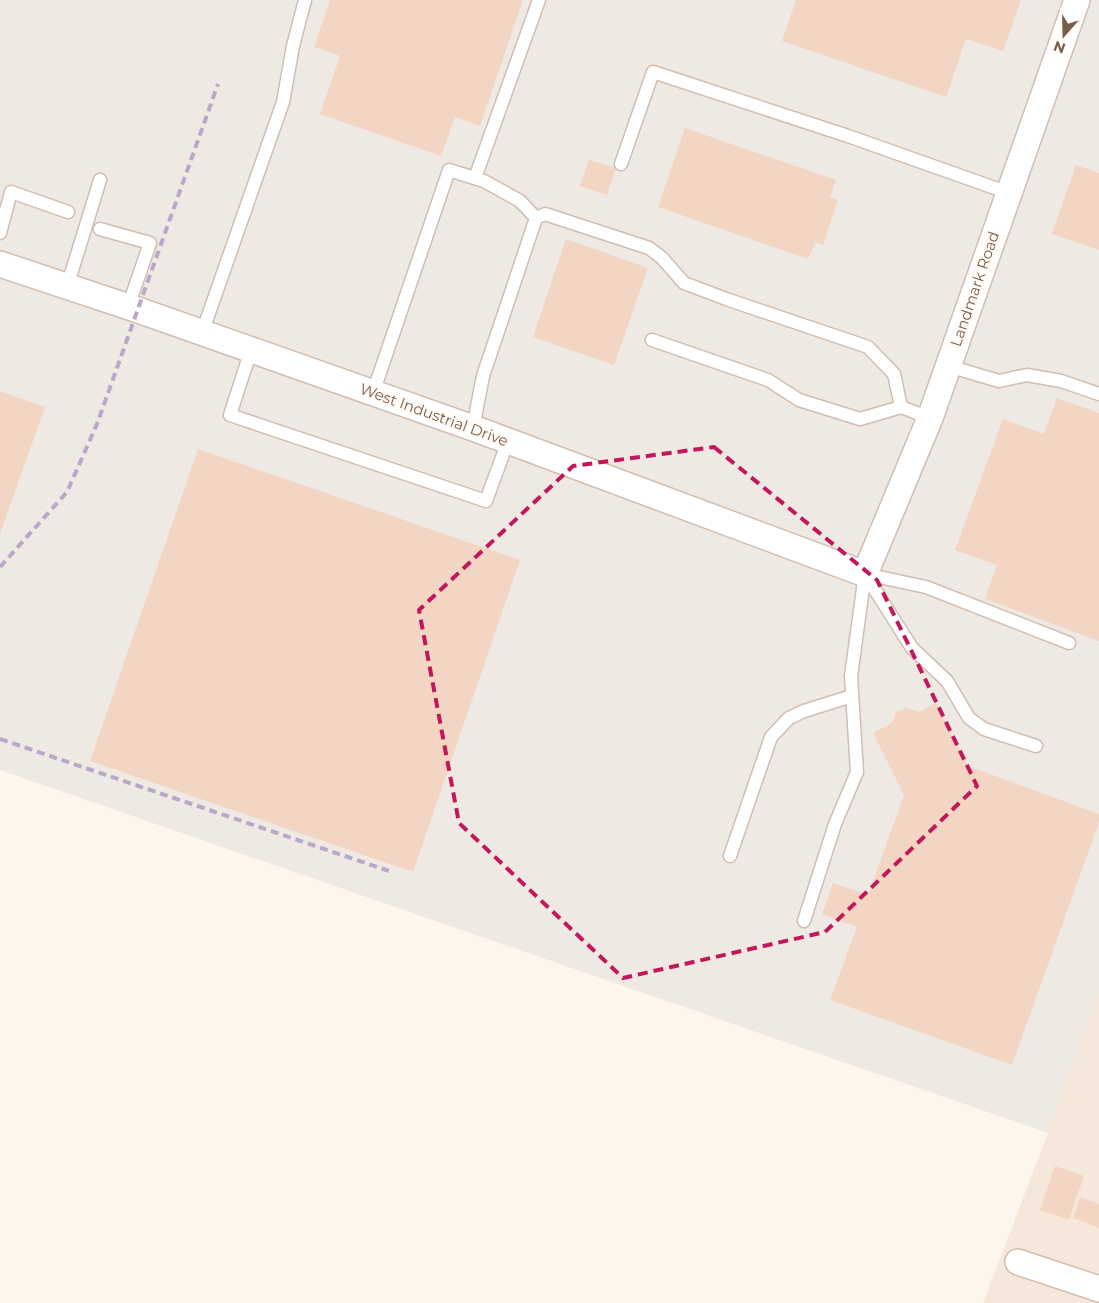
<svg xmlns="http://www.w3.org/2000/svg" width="1099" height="1303" font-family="Montserrat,sans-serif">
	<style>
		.residential { fill: #f5e8da }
		.industrial { fill: #efe9e4 }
		.building { fill: #f3d5c3 }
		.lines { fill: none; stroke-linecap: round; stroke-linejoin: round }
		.lane-casing { stroke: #d1beb0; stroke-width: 15 }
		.street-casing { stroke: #d1beb0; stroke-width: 28 }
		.lane { stroke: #fff; stroke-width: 12 }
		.street { stroke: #fff; stroke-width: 25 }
		.rail { stroke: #b9a8c9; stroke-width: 4; stroke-dasharray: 8 5; stroke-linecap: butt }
		.marked { fill: none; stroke: #c2185b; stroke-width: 4; stroke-dasharray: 10 6; stroke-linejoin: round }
		.labels { text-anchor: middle; stroke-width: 4.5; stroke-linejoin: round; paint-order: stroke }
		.street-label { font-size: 15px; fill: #7a5c4d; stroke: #fffaf3 }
	</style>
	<rect width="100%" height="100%" fill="#fdf6ec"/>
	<path class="residential" d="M1099,990V1303H983L1048,1133Z"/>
	<path class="industrial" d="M0,0H1099V990L1048,1133L0,770Z"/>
	<path class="building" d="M330,0H523L480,126L455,117L441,156L320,114L340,56L314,47Z
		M796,0H1021L1003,51L966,39L946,97L782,41Z
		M685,128L836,180L830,197L838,200L823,245L815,242L808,259L658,207Z
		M589,160L616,168L607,195L580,186Z
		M1076,165L1099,173V250L1052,234Z
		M566,239L648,268L614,365L533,337Z
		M0,391L45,407L0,534Z
		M1057,398L1099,413V641L985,599L997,565L955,550L1003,419L1044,434Z
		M198,449L520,560L413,872L90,761Z
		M936,703L968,766L1099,814V822L1012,1065L830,1000L857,927L822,914L833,883L868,895L904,795L873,733L892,723L896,712L906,708L919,712Z
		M1055,1166L1084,1176L1069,1220L1040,1210Z
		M1080,1197L1099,1204V1228L1073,1218Z"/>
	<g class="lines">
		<g class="lane-casing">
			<path id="lane" d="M621,164L653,72L848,136L1009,193
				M475,178L539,0
				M100,229L150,243L128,307
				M0,233L11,192L68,212
				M67,287L100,180
				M202,333L283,102L293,46L305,0
				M652,340L768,380L799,400L860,419L901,407L930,418
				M251,350L230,415L486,501L508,441
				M948,366L999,381L1027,375L1061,381L1099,394
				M373,393L449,170L484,181L520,201L536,218
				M473,428L483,376L536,218L545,214L649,248L662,258L684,283L729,300L868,347L894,374L901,407
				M865,574L912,648L947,681L969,718L984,729L1036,746
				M865,574L926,587L1069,643
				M730,856L771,737L789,718L804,711L852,696
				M804,921L835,824L857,772L851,676L865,574"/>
		</g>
		<g class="street-casing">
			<path id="street" d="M0,264L138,310L473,428L865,574L930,418L1077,0
				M1018,1262L1099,1289"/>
		</g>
		<use href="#lane" class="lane"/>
		<use href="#street" class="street"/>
		<path class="rail" d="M0,567L67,492L97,424L218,84
			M0,739L389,871"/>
	</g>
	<path class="marked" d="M714,447L877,580L977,786L825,932L623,978L459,823L419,610L573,466Z"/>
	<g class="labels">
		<g class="street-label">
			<text transform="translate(975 289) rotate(-71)" y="5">Landmark Road</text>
			<text transform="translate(434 415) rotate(20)" y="5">West Industrial Drive</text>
		</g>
	</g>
	<g transform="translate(1064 35) rotate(200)" stroke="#fffaf3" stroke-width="4" paint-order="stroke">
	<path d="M0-4L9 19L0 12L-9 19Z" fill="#7a5c4d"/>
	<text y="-8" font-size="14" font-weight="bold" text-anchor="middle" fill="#7a5c4d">N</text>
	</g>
</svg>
